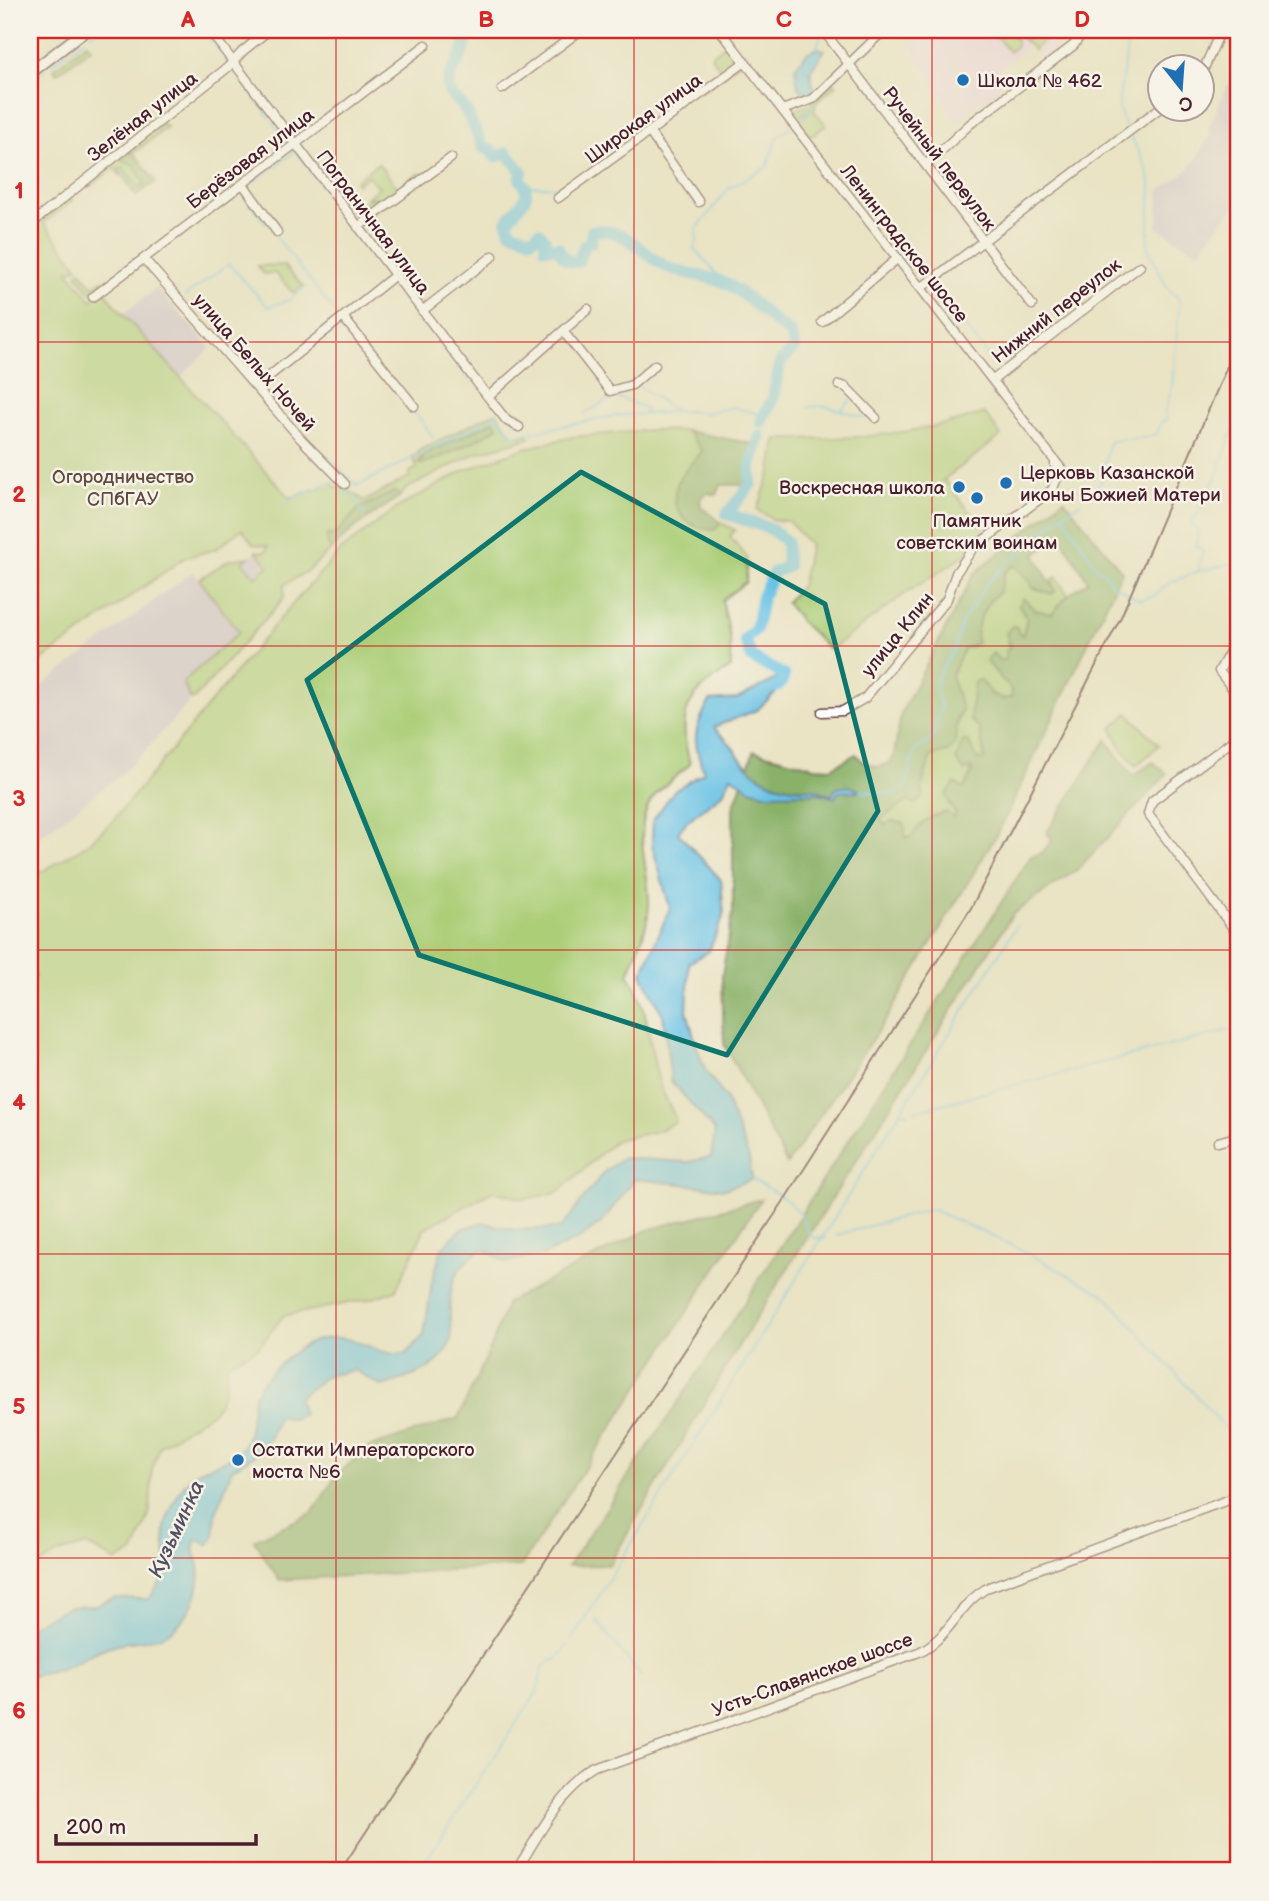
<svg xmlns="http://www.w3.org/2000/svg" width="1269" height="1901" font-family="'Balsamiq Sans',sans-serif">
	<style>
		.built { fill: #eed0e7 }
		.industrial { fill: #ccbed3 }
		.green { fill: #acce77; stroke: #7b7651; stroke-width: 2; fill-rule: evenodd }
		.forest { fill: #89b168; stroke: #6a684a; stroke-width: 2; fill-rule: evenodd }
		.water { fill: #69c3e6; stroke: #5a7188; stroke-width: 2 }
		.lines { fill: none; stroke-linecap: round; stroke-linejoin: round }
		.stream { stroke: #69c3e6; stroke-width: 2 }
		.river { stroke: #69c3e6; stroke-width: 12 }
		.minor-casing { stroke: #623c42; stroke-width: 11 }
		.major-casing { stroke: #623c42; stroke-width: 14 }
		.minor { stroke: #fff; stroke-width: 8 }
		.major { stroke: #fff; stroke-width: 10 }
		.rail { stroke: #4a1f2b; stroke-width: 2 }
		.marked { fill: none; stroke: #0f766e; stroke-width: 5; stroke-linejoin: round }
		.grid { fill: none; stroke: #d62828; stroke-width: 2; stroke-opacity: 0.55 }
		.poi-dot { fill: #1f6fb2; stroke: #f7f3e8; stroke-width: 2.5 }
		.labels { text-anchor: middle; stroke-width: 5; stroke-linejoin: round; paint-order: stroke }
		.poi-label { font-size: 19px; fill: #4a1f2b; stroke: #f7f3e8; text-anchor: start }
		.street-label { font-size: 19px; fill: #4a1f2b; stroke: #f7f3e8 }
		.park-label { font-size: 19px; fill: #624b3e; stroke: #f7f3e8 }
		.water-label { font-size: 21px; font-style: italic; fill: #535063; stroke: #f7f3e8 }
		.neatline { fill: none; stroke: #d62828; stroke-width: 2.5 }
		.grid-label { font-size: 23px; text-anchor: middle; font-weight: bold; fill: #d62828 }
	</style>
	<rect width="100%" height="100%" fill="#f7f3e8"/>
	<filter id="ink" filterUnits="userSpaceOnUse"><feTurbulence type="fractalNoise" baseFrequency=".0143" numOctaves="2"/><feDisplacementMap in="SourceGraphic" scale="14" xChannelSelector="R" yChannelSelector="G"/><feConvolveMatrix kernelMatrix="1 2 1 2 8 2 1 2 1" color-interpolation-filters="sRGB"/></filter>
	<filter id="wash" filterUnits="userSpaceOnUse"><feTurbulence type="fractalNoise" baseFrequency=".00686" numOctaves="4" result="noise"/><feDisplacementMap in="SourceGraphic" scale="28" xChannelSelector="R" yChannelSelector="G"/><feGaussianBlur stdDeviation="1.57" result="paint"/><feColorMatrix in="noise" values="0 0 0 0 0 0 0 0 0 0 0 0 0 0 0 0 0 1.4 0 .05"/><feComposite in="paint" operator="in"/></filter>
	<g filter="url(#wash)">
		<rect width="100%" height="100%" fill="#eae3c4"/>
		<path class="built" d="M901,30H1070L1074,35L1043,60L1030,45L993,76L1002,87L968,111L958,125Z"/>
		<path class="industrial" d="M1237,81L1239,201L1198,252L1157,228L1159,191L1190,168L1211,133L1208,130L1227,85Z
			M156,288L211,348L180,377L123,314Z
			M256,551L269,566L255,577L243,562Z
			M193,571L239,632L183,681L191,700L146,750L119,776L30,844V695Z"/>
		<path class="green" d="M991,30H1006L1016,39V47L1009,52Z
			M1013,30H1054L1034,50Z
			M87,43L91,48L57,73L54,69Z
			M727,43L738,64L703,91L699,86L721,70L711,56Z
			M834,82L836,85L817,102L814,110L826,125L814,135H809L794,119L793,110L810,105V110L801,114L804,117L811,110V103Z
			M162,123L167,127L136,151L132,146Z
			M129,148L134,153H129L123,162L134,165L144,181L142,187L135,185L126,171H119L120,176L114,168L91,186L89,181Z
			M378,163L398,188L419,173L422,177L358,222L352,212L367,199L380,198L367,197L379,187L368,176L357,184L355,181Z
			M69,197L73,200L44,223L78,267L68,271L91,300L109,287L106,293L123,314L290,498L333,482L334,487L342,486L365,501L409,477L410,472L417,468L412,457L419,453L418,451L496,412L513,436L527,434L530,438L476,453L406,489L400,496L395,491L357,513L333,536L328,534V546L332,549L309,570L284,585V598L195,698L191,700L183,682L239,632L199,579L229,560L249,557L243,562L255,577L269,566L256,551L265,552L268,546L253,544L242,529L216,549L184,558L30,669V227L36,229L35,224ZM494,421L496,429C484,436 428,465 418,464L420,458Z
			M283,265L303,286L293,293L275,273L264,274L257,266Z
			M80,270L93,286L102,280L103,284L91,293L77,274Z
			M985,413L1001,436L942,481H945L985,531C970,557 931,576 905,594C880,612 855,631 830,650L800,621L786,602L801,586L810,545L788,521L774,520L757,510L771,472L776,439C848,439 916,436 985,413Z
			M650,430L687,431L703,451L678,480L714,530L721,523L735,530L730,536L747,558L746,582L722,600L730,637L731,668C686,694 676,714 690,764C676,778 657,788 648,806C634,835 649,871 649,902C649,927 637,951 628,974C652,1010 647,1048 661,1088C665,1100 673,1108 676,1122L657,1131L616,1140L557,1193L524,1199L493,1191L425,1228L396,1290L374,1298L283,1316L258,1348L228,1363L224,1393L214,1411L160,1446L152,1469L150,1512L134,1553L116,1561L87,1545L59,1553L30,1570V979L35,977L30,956V879L86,845L111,823L289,608L340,551L398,507L465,470L525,448L572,437Z
			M1013,565L1055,591L1052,580L1056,577L1068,595L1052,614L1035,610L1023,599V614L1027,617L1023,635L1007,641L1010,649L1005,660L986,661L1010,688L1012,697C1000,701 992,697 986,686L979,728L985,760H977L968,741C972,775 975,780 948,803L956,814L954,819L936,814L920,825L911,837L906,838L904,828L885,825L880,819L908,801L912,802L923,783L931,756L947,752L962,710L951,676L964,649L973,646C975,630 983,601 999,592L1005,572Z
			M1128,713L1159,745L1136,766L1121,748L1112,728Z"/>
		<path class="forest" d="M129,153H134L156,182L136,196L119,171V168L123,167L139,188L145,185L134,165L121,160Z
			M494,421L498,426C489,435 428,465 418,464L427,453Z
			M687,431L754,444L745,491L743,485H721L717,495L707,493L700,499L701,507L721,523L714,530C687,529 667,510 678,482C682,471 695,460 702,451Z
			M395,491L400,496L352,530L332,549L328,546L326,535L334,536L358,509Z
			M1064,499L1122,572L1000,829L886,1019L787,1164L724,1044L722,975L733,912V808L754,751L815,767L831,768L856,754L863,762L878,767L890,763L894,755L901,713L974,574ZM1060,536L1088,581L1068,595L1052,614L1035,610L1023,598L1019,606L1027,617L1023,635L1019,634L1017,627L1012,626L1006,633L1010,648L1005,651V660H999L993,653L986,661L1010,688L1012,697L1003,700L991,694L980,679L974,682L970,720L979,728L985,759L977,760L968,741H963L956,760L964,771L971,768L973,772L964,789L955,783L946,795L956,814L954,818L947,812C931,815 921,824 911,837L906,838L904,823L892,821L885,825L880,819L908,801L916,804L924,796L921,786L931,756L947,752L955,745L957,718L962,710L951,676L964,649L977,643C974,628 985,600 999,593L1005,572L1014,565L1031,582V587L1052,594L1055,591L1035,555Z
			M1106,740L1133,776L1153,762L1167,774L1078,869L1013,914L739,1345L609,1565L568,1566L730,1325L1031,856L1042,853L1052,840L1047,832Z
			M761,1199L521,1566L279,1580L254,1540L312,1513L336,1476L367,1448L458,1418L490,1349L507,1302L647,1230Z"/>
		<path class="water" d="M817,48L825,50L810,71L814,90L807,96L798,87L795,67L807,53Z
			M784,675L786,683L757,710L714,727C720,735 728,740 733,748C754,780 776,789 812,789C821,789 824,795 832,795L836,788L849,786L862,791L838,792L835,798L819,793L768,794L750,789L731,776L723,793L687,821L678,833L721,880L724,915L709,951L689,963L687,1011L697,1048L706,1071L726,1099L749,1158L752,1179L725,1189L635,1179L601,1223L579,1239L543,1255L506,1262L483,1249C453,1267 449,1284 450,1317C450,1324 452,1333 451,1339C444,1369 407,1379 381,1386L354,1370L326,1376L298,1398L303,1414L294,1419L278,1416L270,1437L261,1451L232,1469L216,1513L214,1537L208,1545L196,1539L193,1549C209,1577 193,1618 166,1634C153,1642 129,1640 114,1645C95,1650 82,1660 65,1667C53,1673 41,1670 30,1678V1626L68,1607L94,1606L113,1598L149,1599C154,1591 164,1580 165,1572C168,1554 161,1537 167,1519C173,1502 186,1475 203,1469C214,1464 228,1461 237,1453C255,1438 247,1413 255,1394C263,1376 295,1348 314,1341C354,1328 371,1357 406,1354L424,1335L432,1282L442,1248L461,1229L483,1222L514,1230L561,1228L604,1172L623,1158L688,1162L711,1157L715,1131L671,1081L663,1015L642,974L670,908L652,845L653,820L674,791L704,772C692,741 693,729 710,701L737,699Z"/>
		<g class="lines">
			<path class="stream" d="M203,30H204
				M90,35L97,30
				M208,36L228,63
				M817,48L821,33
				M52,64L84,40
				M35,78L46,69
				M30,82V81
				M249,90L262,108
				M265,112L269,117
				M803,117L810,110L811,105
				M273,122L280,132
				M1126,128L1119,109V99L1129,35
				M284,137L287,141
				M296,152L304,163
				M309,170L322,187
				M848,175L888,227
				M250,184L295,151
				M525,186L557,187L571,183
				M241,191L266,224
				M326,192L333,201
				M228,201L241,191
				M336,205L351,225
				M210,214L211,213
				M356,231L368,247
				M891,231L918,265
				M276,237L337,315
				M371,251L375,256
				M379,262L389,275
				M920,268L925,275
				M393,282L410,303
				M724,282L694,248L697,241L696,230L729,188L767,167L777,137L790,128
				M934,287L998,368
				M185,296L229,264L268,307L289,300L306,287
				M414,308L433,333
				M358,344L360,347
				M442,345L445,349
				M453,359L471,382
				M372,364L380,376
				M639,386L675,411
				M496,396L517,422
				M808,407L825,406L867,418
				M412,409L434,438
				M841,410L850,401
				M495,413L513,436L614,416L690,411L708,413L731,407L764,415
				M584,414L614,396L645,408L646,414
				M317,447L357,486L496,416
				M339,486L352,495L365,514
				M1092,494L1101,482L1109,442C1130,435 1139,443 1157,433L1162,421L1167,420L1165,411L1172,388L1180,300L1167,287L1148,248L1151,187L1148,172L1131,136
				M285,505L291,499L334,482
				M1063,514L1098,570L1104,572L1112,584L1140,600L1154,596L1169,583L1199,571L1200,560L1204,553L1196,544L1198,530L1192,526V523C1214,489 1226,450 1239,412
				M1008,563C1033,542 1051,520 1080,503
				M1200,571L1235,563L1239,564
				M861,791L892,794L905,787L916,749L928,743L935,732L941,707L936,691L937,678L955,648L962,622L988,582L1005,565
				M914,1111L1239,1028
				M900,1113L909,1112
				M752,1179C769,1189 788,1198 800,1214C806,1223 805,1231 814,1238H826
				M837,1235L931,1209L1020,1249L1105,1295L1239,1443
				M596,1620L641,1676
				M572,1639L1017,925
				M419,1871L535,1695C543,1681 537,1661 556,1660L568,1644"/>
			<path class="river" d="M465,30C473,49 448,68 448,86C448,95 459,101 464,108C470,116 478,137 484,148L491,150L495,157L507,153L522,172L520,179C536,197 517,205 507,222L510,231L532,239L539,232L545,239V248L558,247C562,256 567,263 578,262L584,246L591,242L592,231C631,226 642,259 675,270C693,276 715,276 731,286C753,300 769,319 790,333L795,347L780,363L773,398L761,422
				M760,436L751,466V484L727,514L769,528L786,541L787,567L774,572L762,597L756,629L745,640L752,658L784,675L781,683L776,687"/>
		</g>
	</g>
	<g filter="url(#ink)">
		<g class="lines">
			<g class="minor-casing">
				<path id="minor" d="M209,30L488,397L507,421L519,427
					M720,30L1066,475
					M823,30L1032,305
					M1202,73L1221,30
					M502,89L581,30
					M782,110L813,99L884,30
					M650,133L699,202
					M926,165L970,124L1074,45L1084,30
					M243,184L277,232
					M558,198L745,62
					M32,223L227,68L243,51L269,30
					M358,227L451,158
					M144,259L301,439L345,484
					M921,288L1160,108
					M93,297L426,45
					M422,311L493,256
					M343,317L414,406
					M822,322L898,258
					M563,331L610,391L632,385L655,365
					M993,380L1140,266
					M839,385L846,387L876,418
					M257,386L394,276
					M488,397L588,309
					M1239,636L1219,671L1239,697
					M822,712L843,711L865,698L947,599L956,573L973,548L1052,490L1056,481L1055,463
					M1239,736L1152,801L1148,814L1239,936
					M1218,1142L1239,1136
					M516,1871C539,1835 559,1792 597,1770L919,1652C952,1636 957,1604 989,1587L1239,1496"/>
			</g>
			<g class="major-casing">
				<path id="major" d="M30,73L86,30"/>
			</g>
			<use href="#minor" class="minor"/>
			<use href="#major" class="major"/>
			<path class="rail" d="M1227,346L1239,317
				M340,1871L783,1202L971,908L1121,617L1239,338"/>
		</g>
	</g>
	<path d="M0 0H1269V1901H0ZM581,472L825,604L878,811L727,1055L419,955L307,680Z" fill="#eae3c4" fill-opacity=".55" fill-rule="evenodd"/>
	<path class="marked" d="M581,472L825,604L878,811L727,1055L419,955L307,680Z"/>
	<path class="grid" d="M336,30V1871M634,30V1871M932,30V1871M30,342H1239M30,646H1239M30,950H1239M30,1254H1239M30,1558H1239"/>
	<g class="poi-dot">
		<circle cx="963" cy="80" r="7"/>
		<circle cx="1006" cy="483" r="7"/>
		<circle cx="959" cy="487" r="7"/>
		<circle cx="977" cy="498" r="7"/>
		<circle cx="238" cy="1460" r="7"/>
	</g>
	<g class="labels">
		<g class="poi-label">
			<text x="977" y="87">Школа № 462</text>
			<text x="1020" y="479">Церковь Казанской<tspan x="1020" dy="22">иконы Божией Матери</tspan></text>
			<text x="945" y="494" text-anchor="end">Воскресная школа</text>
			<text x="977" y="527" text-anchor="middle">Памятник<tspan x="977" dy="22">советским воинам</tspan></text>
			<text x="252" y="1456">Остатки Императорского<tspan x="252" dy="22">моста №6</tspan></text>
		</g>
		<g class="street-label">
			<text transform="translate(142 116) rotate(-38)" y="7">Зелёная улица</text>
			<text transform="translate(643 118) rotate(-36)" y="7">Широкая улица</text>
			<text transform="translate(250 158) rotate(-37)" y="7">Берёзовая улица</text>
			<text transform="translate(940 158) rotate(53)" y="7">Ручейный переулок</text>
			<text transform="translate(374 222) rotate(53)" y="7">Пограничная улица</text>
			<text transform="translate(905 243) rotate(52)" y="7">Ленинградское шоссе</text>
			<text transform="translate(1056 310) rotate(-38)" y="7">Нижний переулок</text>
			<text transform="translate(255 362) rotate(49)" y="7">улица Белых Ночей</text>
			<text transform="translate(897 634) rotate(-51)" y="7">улица Клин</text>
			<text transform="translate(812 1674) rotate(-20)" y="7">Усть-Славянское шоссе</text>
		</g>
		<g class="park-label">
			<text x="123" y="483">Огородничество<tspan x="123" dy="22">СПбГАУ</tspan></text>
		</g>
		<g class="water-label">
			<text transform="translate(176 1529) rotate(-65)" y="7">Кузьминка</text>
		</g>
	</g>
	<rect width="1269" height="1901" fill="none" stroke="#f7f3e8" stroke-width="77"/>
	<g transform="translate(1181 88) rotate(163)"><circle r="33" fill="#f7f3e8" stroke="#b29e9c" stroke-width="2"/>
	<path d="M0-5L12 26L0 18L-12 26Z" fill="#1f6fb2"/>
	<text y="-10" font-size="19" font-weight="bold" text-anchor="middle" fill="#4a1f2b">С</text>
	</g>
	<path d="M56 1834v10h200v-10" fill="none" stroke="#4a1f2b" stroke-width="3.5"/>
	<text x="66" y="1834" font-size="21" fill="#4a1f2b" stroke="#f7f3e8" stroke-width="5" paint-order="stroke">200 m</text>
	<rect x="38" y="38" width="1192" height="1824" class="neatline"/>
	<g class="grid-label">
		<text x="188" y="27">A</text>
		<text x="486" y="27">B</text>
		<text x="784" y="27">C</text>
		<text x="1082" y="27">D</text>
		<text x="19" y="198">1</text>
		<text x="19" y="502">2</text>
		<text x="19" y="806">3</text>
		<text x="19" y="1110">4</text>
		<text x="19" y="1414">5</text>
		<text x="19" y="1718">6</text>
	</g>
</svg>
